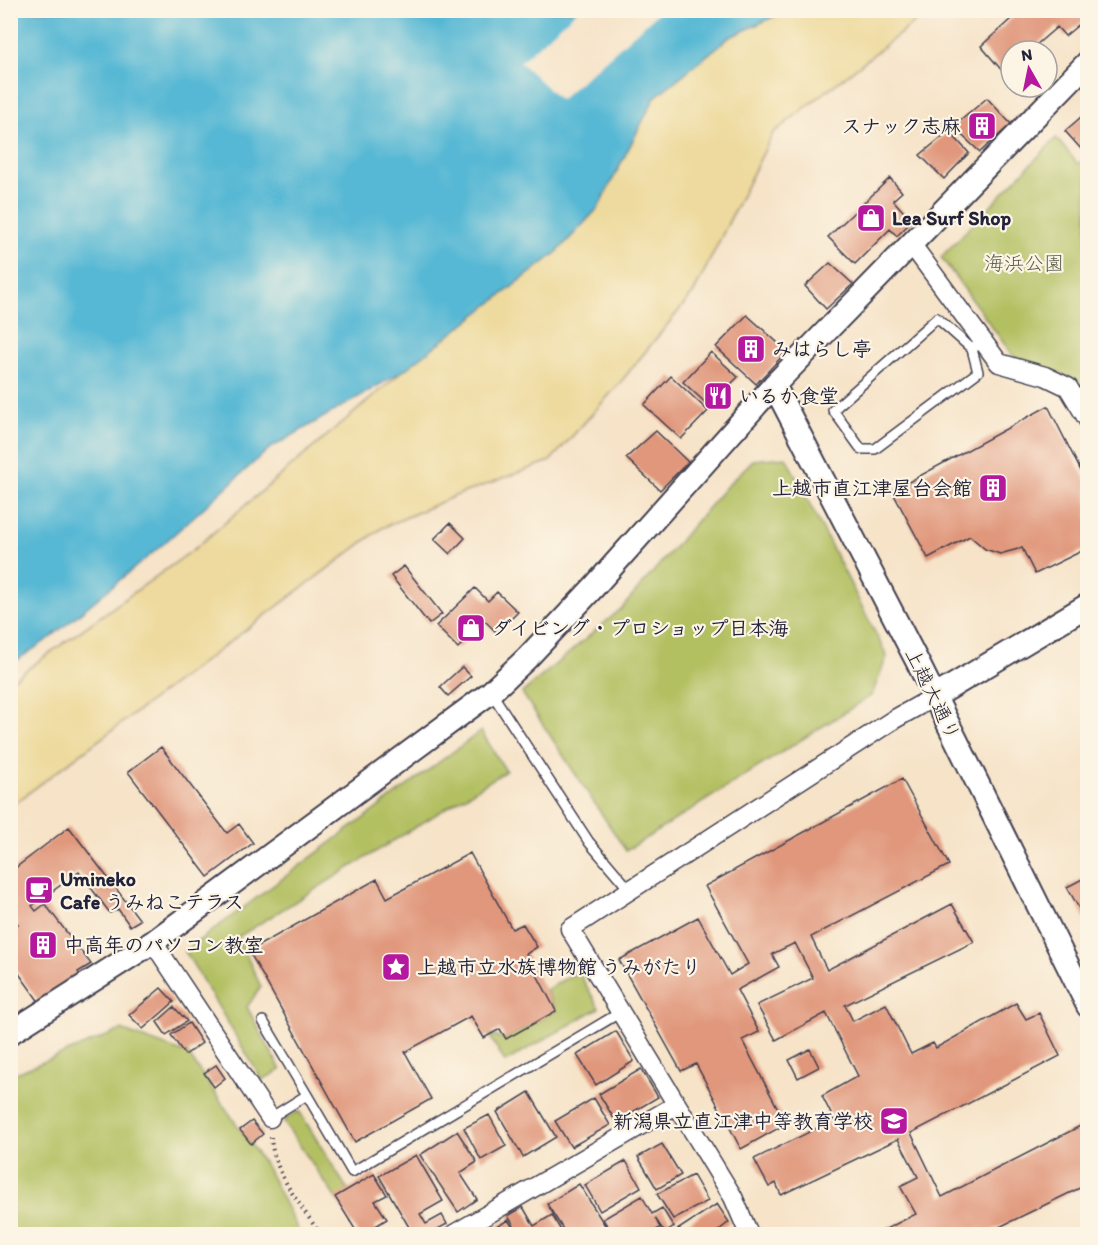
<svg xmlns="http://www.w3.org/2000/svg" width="1098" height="1245" font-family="Itim,'Klee One',sans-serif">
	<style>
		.green { fill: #b3c062; stroke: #6a714e; stroke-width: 1.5 }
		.sand { fill: #eeda9e; stroke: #887e6c; stroke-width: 1.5 }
		.water { fill: #56b8d4; stroke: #3c6d88; stroke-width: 1.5 }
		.pier { fill: #f6e3c8 }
		.building { fill: #e0977c }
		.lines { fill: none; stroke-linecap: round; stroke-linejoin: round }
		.service-casing { stroke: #423f50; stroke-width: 12 }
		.minor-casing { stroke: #423f50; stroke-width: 21 }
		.tertiary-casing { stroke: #423f50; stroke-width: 26 }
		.path { stroke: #423f50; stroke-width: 4; stroke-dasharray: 1.5 4.5; stroke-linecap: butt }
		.service { stroke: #fff; stroke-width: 9 }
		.minor { stroke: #fff; stroke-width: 18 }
		.tertiary { stroke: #fff; stroke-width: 22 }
		.labels { text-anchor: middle; stroke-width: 4.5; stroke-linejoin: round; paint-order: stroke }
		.poi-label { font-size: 20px; font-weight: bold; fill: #22223b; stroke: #fcf5e5; text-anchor: start }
		.park-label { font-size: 20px; fill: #555949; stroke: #fcf5e5 }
		.street-label { font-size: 20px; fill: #22223b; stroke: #fcf5e5 }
	</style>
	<rect width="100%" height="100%" fill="#fcf5e5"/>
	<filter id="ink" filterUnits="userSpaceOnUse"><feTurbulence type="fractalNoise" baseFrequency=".0167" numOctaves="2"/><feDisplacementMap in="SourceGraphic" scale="12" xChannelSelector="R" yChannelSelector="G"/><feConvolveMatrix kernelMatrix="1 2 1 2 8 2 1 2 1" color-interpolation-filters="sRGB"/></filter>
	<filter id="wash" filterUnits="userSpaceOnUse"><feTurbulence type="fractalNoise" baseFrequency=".008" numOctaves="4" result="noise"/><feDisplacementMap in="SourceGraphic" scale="24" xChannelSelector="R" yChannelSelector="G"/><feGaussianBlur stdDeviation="1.35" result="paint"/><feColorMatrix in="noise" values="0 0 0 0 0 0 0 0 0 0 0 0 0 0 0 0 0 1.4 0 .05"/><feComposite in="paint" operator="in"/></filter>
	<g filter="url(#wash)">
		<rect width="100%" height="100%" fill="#f6e3c8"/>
		<path class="green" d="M1056,138L1078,164L1087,156V407L1067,376L1013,356L941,257Z
			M786,457L887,656L872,695L626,851L522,693L622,608L725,488L753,460Z
			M481,731L506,771L238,937L261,987L247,1007L281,1070L262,1080L185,951Z
			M578,971L599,1008L505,1062L489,1035L506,1039L556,1011L546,990Z
			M121,1030L188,1054L267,1168L298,1230L293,1234H11V1075Z
			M299,1111L354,1200L343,1209L283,1121Z"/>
		<path class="sand" d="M786,11H929L773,133L694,292L619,384L550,461L455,496L382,528L11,806V681L193,550L403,371L557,252L598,208L655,97L730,37Z"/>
		<path class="water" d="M11,11H786L730,37L655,97L598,208L557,252L403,371L269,449L162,545L50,638L11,664Z"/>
		<path class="pier" d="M578,10L660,11L560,100L520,62Z"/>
		<g id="blocks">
			<path class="building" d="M1021,10H1088V17L1065,36L1057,27L1029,51H1011V67L1004,73L981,46Z
				M987,98L1011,124L980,152L953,127Z
				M1088,111V145L1082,150L1065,131Z
				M949,131L969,153L944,179L920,155Z
				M890,178L902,192L893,200L912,221L897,236L890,229L855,264L828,237Z
				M830,263L853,284L826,309L805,286Z
				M747,315L787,351L756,384L716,347Z
				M711,352L738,377L709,406L683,382Z
				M671,376L708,411L681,439L644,405Z
				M1048,406L1088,485V548L1035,574L1022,548L1000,554L985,549L970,536L928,558L892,491Z
				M656,431L688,462L660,490L626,458Z
				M450,523L465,538L450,554L434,539Z
				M404,566L442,614L429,624L391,576Z
				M475,588L488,601L497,592L518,612L497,633L485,621L458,648L436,626Z
				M462,667L471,676L448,696L440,687Z
				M161,747L227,833L239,824L253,843L208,877L128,772Z
				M902,779L949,865L811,937L827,970L952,904L974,942L845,1005L853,1021L886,1004L911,1054L933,1043L936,1048L1016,1003L1026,1019L1039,1013L1060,1056L911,1133L942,1197L1088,1122V1184L985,1234H876L916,1214L900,1186L918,1177L898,1139L781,1195L776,1183L769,1187L754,1159L834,1120L822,1096L858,1076L826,1013L776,1040L757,1005L813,978L795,943L772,954L779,967L737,990L759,1032L742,1040L786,1124L741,1149L696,1064L681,1071L619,960L698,917L730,975L748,964L705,886Z
				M69,827L140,920L130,926L118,909L110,913L79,872L32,906L36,911L45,904L91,964L78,972L83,980L42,1006L10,961V929L18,924L10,914V872Z
				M470,853L512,929L523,924L537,947L526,954L556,1011L506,1039L500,1029L484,1038L471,1016L405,1052L431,1099L355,1142L249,951L377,879L387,898Z
				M1088,876V924L1067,887Z
				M161,988L174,1002L143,1029L129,1015Z
				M174,1007L187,1021L166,1035L157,1022Z
				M189,1023L202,1043L185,1055L171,1035Z
				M616,1031L634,1061L596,1085L577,1055Z
				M810,1049L819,1067L798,1078L789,1060Z
				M216,1065L225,1078L214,1087L204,1073Z
				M641,1069L658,1097L616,1122L599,1094Z
				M529,1092L556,1137L523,1157L497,1112Z
				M594,1098L610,1125L571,1147L555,1121Z
				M489,1115L506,1146L481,1160L464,1128Z
				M252,1121L263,1134L251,1144L240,1130Z
				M457,1131L477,1162L460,1173L477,1199L458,1212L420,1155Z
				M662,1144L681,1175L657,1189L638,1157Z
				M416,1155L443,1201L420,1214L426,1224L442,1215L447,1224L429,1234H413L379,1176Z
				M626,1161L641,1187L600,1211L585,1185Z
				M374,1174L387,1195L375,1201L387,1219L374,1227L379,1234H358L335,1197Z
				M693,1175L708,1201L673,1219L657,1194Z
				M579,1184L606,1227L594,1234H566L547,1204Z
				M642,1196L652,1214L662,1208L674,1227L665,1233L655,1218L660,1228L648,1234H612L603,1219Z
				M717,1204L729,1222L714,1234H671Z
				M523,1207L534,1226L552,1215L563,1234H519L508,1216Z
				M508,1220L517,1234H494L491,1230Z"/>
		</g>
	</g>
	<g filter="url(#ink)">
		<use href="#blocks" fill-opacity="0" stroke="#423f50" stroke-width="1.5"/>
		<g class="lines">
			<g class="service-casing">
				<path id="service" d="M972,349L978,372L875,449H861L833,410L937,318L972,349L982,342
					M491,692L589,842L629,889
					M263,1021L307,1095L270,1118
					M307,1095L352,1172L621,1012"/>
			</g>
			<g class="minor-casing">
				<path id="minor" d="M912,245L999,363L1045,376L1068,387L1088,420
					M153,942L270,1118
					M454,1234L676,1105
					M749,1234L733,1197L570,929L893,720L934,697"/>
			</g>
			<g class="tertiary-casing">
				<path id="tertiary" d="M774,385L917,661L1088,1006
					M934,697L1088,605
					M10,1033L153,942L491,692L527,658L593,588L774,385L1088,62"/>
			</g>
			<path class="path" d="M271,1137C273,1173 301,1205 320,1234"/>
			<use href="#service" class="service"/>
			<use href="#minor" class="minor"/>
			<use href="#tertiary" class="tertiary"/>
		</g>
	</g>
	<defs>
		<g id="building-square" transform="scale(1.5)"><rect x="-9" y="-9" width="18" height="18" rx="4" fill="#b5179e" stroke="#fcf5e5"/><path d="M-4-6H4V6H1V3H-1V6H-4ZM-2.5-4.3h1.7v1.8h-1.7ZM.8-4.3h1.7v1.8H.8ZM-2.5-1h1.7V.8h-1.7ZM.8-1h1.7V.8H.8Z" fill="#fff"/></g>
		<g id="shop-square" transform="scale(1.5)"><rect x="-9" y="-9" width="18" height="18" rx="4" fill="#b5179e" stroke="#fcf5e5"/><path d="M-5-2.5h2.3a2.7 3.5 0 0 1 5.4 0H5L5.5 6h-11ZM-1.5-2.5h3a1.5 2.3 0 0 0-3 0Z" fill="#fff"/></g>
		<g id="restaurant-square" transform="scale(1.5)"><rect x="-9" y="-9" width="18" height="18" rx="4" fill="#b5179e" stroke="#fcf5e5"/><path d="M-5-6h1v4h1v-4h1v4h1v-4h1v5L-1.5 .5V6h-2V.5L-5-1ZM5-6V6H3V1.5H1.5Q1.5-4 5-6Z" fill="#fff"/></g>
		<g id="cafe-square" transform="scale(1.5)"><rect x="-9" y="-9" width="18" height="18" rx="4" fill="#b5179e" stroke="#fcf5e5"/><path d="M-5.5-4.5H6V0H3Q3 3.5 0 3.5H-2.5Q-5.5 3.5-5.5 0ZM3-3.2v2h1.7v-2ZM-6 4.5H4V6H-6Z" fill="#fff"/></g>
		<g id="sight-square" transform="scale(1.5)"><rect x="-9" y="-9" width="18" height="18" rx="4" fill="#b5179e" stroke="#fcf5e5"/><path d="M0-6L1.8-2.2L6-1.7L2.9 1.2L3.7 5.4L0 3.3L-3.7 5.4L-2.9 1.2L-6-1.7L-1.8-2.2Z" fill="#fff"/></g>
		<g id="school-square" transform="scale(1.5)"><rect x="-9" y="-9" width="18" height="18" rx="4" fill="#b5179e" stroke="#fcf5e5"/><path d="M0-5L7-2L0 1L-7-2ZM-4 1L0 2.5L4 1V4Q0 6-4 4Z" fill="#fff"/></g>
	</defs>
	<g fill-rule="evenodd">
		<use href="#building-square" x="982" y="126"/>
		<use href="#shop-square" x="871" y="218"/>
		<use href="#building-square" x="751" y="349"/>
		<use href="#restaurant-square" x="718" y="396"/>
		<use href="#building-square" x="993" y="488"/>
		<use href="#shop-square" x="471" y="628"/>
		<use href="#cafe-square" x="39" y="890"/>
		<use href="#building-square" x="43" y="945"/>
		<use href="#sight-square" x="396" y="967"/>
		<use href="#school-square" x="894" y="1121"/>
	</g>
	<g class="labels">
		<g class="poi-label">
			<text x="961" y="133" text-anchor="end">スナック志麻</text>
			<text x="892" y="225">Lea Surf Shop</text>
			<text x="772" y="356">みはらし亭</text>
			<text x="739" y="403">いるか食堂</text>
			<text x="972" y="495" text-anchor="end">上越市直江津屋台会館</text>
			<text x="492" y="635">ダイビング・プロショップ日本海</text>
			<text x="60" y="886">Umineko<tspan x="60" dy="23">Cafe うみねこテラス</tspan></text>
			<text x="64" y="952">中高年のパソコン教室</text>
			<text x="417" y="974">上越市立水族博物館 うみがたり</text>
			<text x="873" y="1128" text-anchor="end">新潟県立直江津中等教育学校</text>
		</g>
		<g class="park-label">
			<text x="1024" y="270">海浜公園</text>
		</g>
		<g class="street-label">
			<text transform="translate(933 694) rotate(64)" y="7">上越大通り</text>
		</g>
	</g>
	<rect width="1098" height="1245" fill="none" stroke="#fcf5e5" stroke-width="36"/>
	<g transform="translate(1029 69) rotate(351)"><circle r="28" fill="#fcf5e5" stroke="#a5a1a1" stroke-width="1.5"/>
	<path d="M0-4.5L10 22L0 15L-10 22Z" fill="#b5179e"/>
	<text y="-9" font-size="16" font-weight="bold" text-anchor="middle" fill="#22223b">N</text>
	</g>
</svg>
